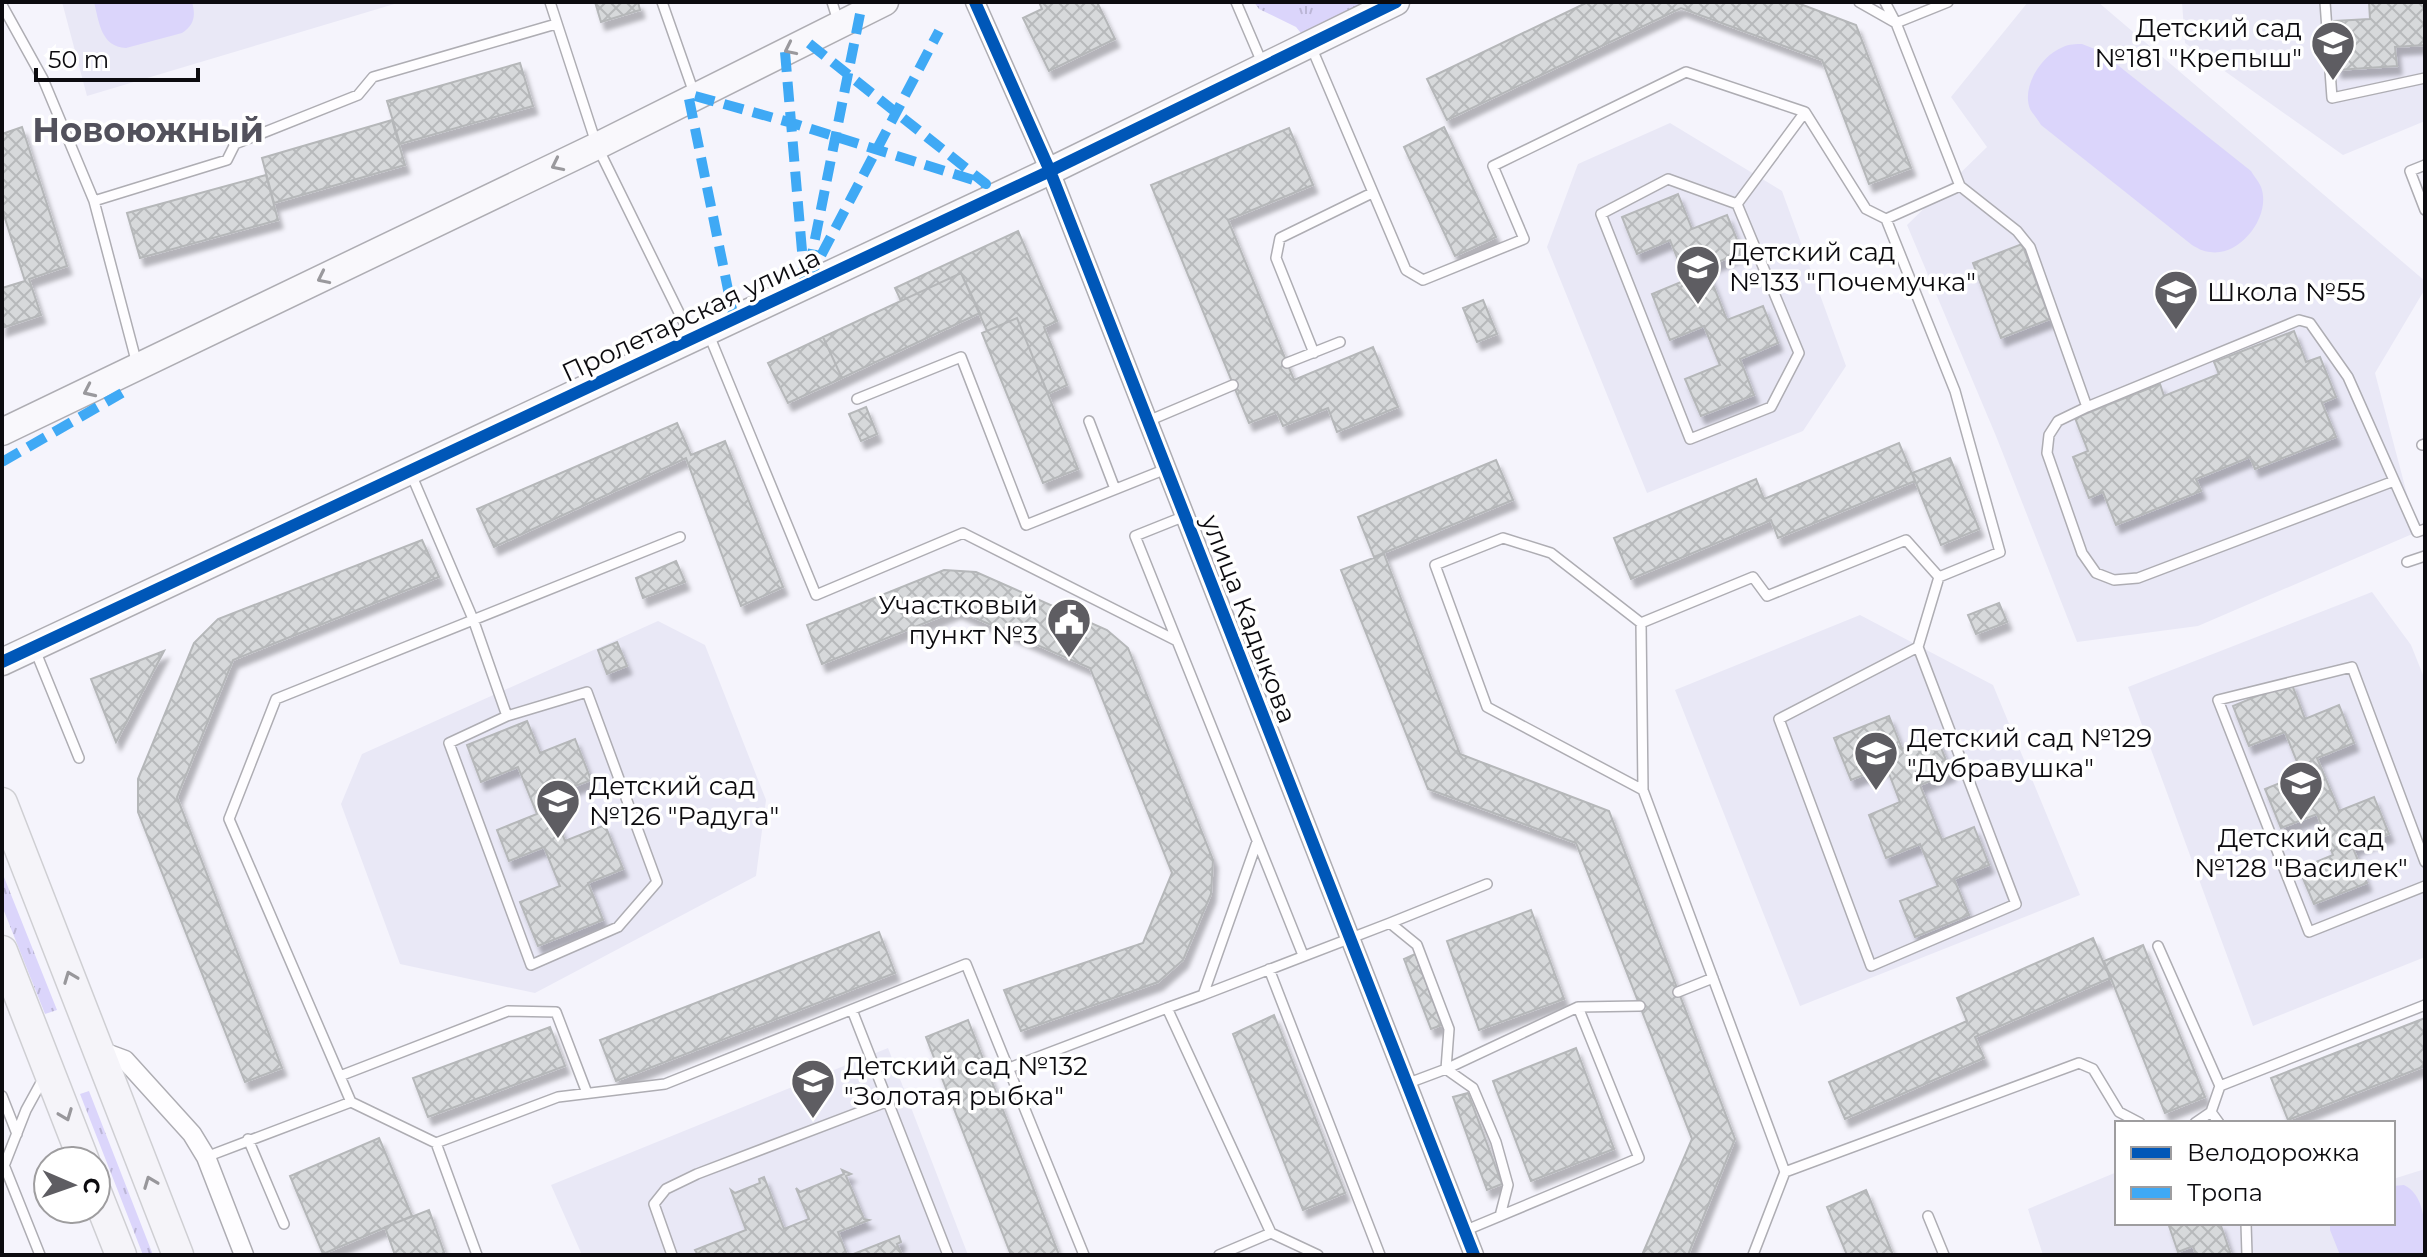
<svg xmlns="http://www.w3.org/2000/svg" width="2427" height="1257" font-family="Montserrat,sans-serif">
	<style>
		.built { fill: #e9e8f6 }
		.grass { fill: url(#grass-tufts) }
		.garden { fill: #dbd5fb }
		.building { fill: url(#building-cross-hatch); stroke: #b5b7b9; stroke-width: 2; filter: url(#shadow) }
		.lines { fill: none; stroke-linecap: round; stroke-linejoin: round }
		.lane-casing { stroke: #aeadb3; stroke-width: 12 }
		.street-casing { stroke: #aeadb3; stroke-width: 21 }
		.secondary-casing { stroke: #aeadb3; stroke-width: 29 }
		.primary-casing { stroke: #cfcfd3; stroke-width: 33 }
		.lane { stroke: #fefdff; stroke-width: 9 }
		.street { stroke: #fefdff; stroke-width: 18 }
		.secondary { stroke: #f9f8fc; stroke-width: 26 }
		.primary { stroke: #f5f4f9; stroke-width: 30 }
		.quiet { stroke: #3fa9f5; stroke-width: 10; stroke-dasharray: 20 10; stroke-linecap: butt }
		.cycleway-casing { stroke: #fff; stroke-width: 17 }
		.cycleway { stroke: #0057b8; stroke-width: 12 }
		.oneway { stroke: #9a999d }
		.oneway2 { stroke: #98979b }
		.labels { text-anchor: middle; stroke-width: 7; stroke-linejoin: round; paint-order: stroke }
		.poi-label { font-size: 26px; fill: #0c0b0f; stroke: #fff; text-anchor: start }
		.street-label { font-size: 26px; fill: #0c0b0f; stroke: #fff }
		.district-label { font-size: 34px; font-weight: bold; fill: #52515c; stroke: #fff }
	</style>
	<defs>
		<pattern id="grass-tufts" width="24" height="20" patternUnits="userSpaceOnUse" patternTransform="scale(2)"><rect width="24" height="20" fill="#dbd5fb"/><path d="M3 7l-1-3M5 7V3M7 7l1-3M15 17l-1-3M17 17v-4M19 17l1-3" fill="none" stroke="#bbb6d6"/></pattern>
		<pattern id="building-cross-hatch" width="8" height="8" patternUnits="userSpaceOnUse" patternTransform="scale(2)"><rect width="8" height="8" fill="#d7d9db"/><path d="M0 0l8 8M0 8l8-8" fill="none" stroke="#b7b9bb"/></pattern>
		<filter id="shadow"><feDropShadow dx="4.5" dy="8" stdDeviation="2" flood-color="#0004"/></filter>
	</defs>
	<rect width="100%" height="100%" fill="#f5f4fc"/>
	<path class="built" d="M62,2H401L87,96Z
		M2028,2H2098L2425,281V289L2375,373L2417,532L2198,626L2077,642L1996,436L1907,225L1987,147L1951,97Z
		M2182,2H2425V121L2343,155L2185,43Z
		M1670,123L1782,191L1846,366L1803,431L1647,493L1547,247L1578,164Z
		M2372,592L2411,645L2425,680V957L2253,1026L2128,687Z
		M1860,615L1993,685L2080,895L1800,1006L1675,690Z
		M658,621L705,645L766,800L756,876L535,993L400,964L341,804L362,754Z
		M888,1048L968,1255H582L551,1185Z
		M2425,1169V1255H2043L2028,1209L2117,1172V1223H2393V1179Z"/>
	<path class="grass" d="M1254,2H1396L1310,44L1296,27L1259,9Z
		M2,872L57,1010L45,1014L2,906Z
		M89,1091L153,1255H143L80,1094Z"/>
	<path class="garden" d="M94,2H192C196,16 194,25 182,33L126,48C101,47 99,22 94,2Z
		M2082,44L2100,51L2251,171C2254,176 2259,182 2261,187C2272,216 2240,257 2210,252C2204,252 2197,248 2192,245L2041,125C2038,120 2033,114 2030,109C2021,86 2042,55 2063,47C2069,44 2076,44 2082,44Z
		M2404,1185C2427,1196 2425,1231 2425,1255H2340L2330,1230V1223H2393V1186Z"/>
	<path class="building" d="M595,2H638L640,10L601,22Z
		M1039,2H1097L1115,39L1049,71L1023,18L1042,9Z
		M1588,2H1795L1856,25L1911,168L1869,184L1822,60L1681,8L1447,120L1427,79Z
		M2369,2H2425V45L2395,47L2397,66L2337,70L2334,21L2370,19Z
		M520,63L533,106L400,144L387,101Z
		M392,120L405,165L274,203L262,158Z
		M22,127L67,266L29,279L41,315L2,328V288L25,281L2,209V134Z
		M1444,127L1496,237L1455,256L1404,147Z
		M1289,128L1313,185L1228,220L1294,380L1373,347L1398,407L1337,432L1328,408L1283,426L1277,412L1249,423L1151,185Z
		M266,175L278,220L140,258L127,213Z
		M1678,194L1692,229L1727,215L1742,252L1706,267L1727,320L1763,306L1778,343L1740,359L1754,395L1701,416L1685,379L1720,365L1704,326L1670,340L1652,294L1686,280L1670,240L1637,254L1622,217Z
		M1018,231L1057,321L1044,327L1067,385L1048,394L1017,318L987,331L961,273L901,301L895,288Z
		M2022,244L2050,319L2001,338L1973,263Z
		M961,273L980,313L842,378L823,337Z
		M1483,300L1497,334L1477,342L1463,308Z
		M1017,318L1078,469L1043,483L982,333Z
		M2294,331L2306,362L2320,357L2336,397L2322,403L2336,437L2255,469L2250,457L2196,479L2201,491L2116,525L2103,492L2089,498L2073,457L2088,451L2075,418L2160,384L2164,396L2219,374L2214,362Z
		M823,337L842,378L788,403L768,363Z
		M866,407L877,434L861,441L849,414Z
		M677,423L691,455L725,441L783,587L741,606L686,458L494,547L477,509Z
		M1899,443L1915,481L1778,538L1771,520L1631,579L1614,538L1756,479L1764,499Z
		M1950,458L1979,529L1941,545L1912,473Z
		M1496,460L1513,500L1374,557L1358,517Z
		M422,540L439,577L233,660L177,797L282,1068L245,1082L138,812V779L194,643L218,619Z
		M1384,554L1460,754L1609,811L1735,1139L1688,1255H1642L1692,1139L1576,843L1428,789L1341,570Z
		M676,561L685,582L643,598L636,578Z
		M944,570L976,572L1107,630L1128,648L1213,860L1211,894L1183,960L1158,982L1021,1031L1004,990L1143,943L1172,873L1090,668L957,610L822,664L807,625Z
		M1999,603L2007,622L1976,634L1968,615Z
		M617,642L627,666L607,674L598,650Z
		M164,651L116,742L91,679Z
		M2291,682L2305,719L2339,705L2354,743L2317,758L2339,811L2374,797L2389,834L2353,848L2367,883L2314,904L2299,869L2333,855L2317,814L2281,828L2265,789L2302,774L2285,732L2249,746L2233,706Z
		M1889,716L1902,749L1936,735L1951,773L1920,785L1942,840L1974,827L1989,865L1954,879L1969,915L1915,937L1900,901L1938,886L1920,844L1886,858L1869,815L1900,802L1886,766L1851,780L1834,738Z
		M527,721L540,753L575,739L591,780L547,797L565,841L605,825L623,869L588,883L603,920L538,946L520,902L560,886L544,847L509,861L497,830L537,814L518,767L481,782L467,745Z
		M1531,910L1564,999L1479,1030L1447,941Z
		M879,932L895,973L616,1081L600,1040Z
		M2093,938L2110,978L1975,1037L1984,1058L1845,1119L1829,1082L1967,1021L1957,998Z
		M2143,945L2205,1097L2165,1113L2104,961Z
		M1415,954L1442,1025L1431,1029L1404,959Z
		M1274,1015L1345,1193L1303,1210L1233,1034Z
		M2425,1018V1066L2288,1120L2271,1078Z
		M968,1020L1059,1255H1011L926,1037Z
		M550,1027L565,1066L428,1117L413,1078Z
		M1576,1048L1614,1149L1531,1181L1493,1081Z
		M1468,1093L1502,1184L1487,1190L1453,1097Z
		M379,1138L412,1216L323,1254L290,1176Z
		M842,1170L851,1174L846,1176L864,1219L869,1220L838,1232L847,1255H698L695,1250L746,1230L731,1190L735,1193L760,1183L759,1179L764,1177L784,1229L809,1219L796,1188L800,1192L844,1174Z
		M1866,1190L1893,1255H1847L1827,1207Z
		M429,1210L445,1255H395L385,1227Z
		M2168,1223H2220L2231,1255H2196L2193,1246L2178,1252Z
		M899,1236L901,1242L897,1244L902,1255H851Z"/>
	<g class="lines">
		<g class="lane-casing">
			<path id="lane" d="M550,2L597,146L691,337
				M662,2L694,93
				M832,2L838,21
				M1236,2L1263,65
				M1859,2L1896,23
				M1885,2L1896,23
				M2325,2L2332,98L2425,78
				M2,5L43,79L94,201L227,160L235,144L358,95L373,77L556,24
				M1310,44L1406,270L1423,280L1524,239L1493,166L1686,72L1805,112L1866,209L1886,219
				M2425,165L2410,171L2425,210
				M1960,186L2017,231L2030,247L2087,407
				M94,201L137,364
				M1737,204L1668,179L1601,214L1690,439L1771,407L1799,353L1737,204L1805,112
				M709,335L816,595L963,533L1177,641
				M1314,353L1276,258L1280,238L1372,193
				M1287,363L1340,342
				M857,399L961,357L1026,525L1166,469
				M1089,421L1115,489
				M1148,421L1233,385
				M2422,445L2425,444
				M411,474L473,619L507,716
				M2394,481L2138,578L2114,580L2096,573L2082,553L2047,453L2049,435L2058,421L2087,407L2299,320L2310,323L2348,377L2417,532L2425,529
				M1185,516L1135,536L1303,955
				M2407,562L2425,556
				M1641,623L1643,790
				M1918,647L1779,719L1871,966L2016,904L1918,647L1939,577
				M35,650L79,758
				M587,692L657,882L618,927L531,965L449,743L507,716Z
				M2425,862L2352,667L2218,700L2309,932L2425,886
				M1390,923L1487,884
				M2158,946L2220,1086
				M1269,969L1380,1255
				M1678,992L1713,978
				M1203,995L1390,923L1417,945L1449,1029L1446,1069L1473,1088L1496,1142L1508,1185L1500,1216
				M1167,1008L1203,995L1257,842
				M852,1010L948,1255
				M1009,1068L1167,1008L1271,1233L1219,1255
				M340,1076L508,1011L556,1012L587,1093
				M1406,1084L1446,1069L1578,1007L1640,1006
				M2,1096L17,1134
				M351,1102L436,1143L558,1097L665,1084L966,964L1084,1255
				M2211,1112L2219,1123
				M2195,1123L2211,1112L2220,1086L2425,1005
				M248,1139L284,1224
				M436,1143L477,1255
				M206,1157L351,1102L229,819L276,699L680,537
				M4,1165L40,1255
				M2,1171L26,1110L43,1079
				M1785,1172L2079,1063L2093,1069L2119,1112L2140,1123
				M1928,1216L1944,1255
				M2246,1223L2247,1255
				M1464,1231L1639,1158L1578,1007
				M1271,1233L1318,1255
				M672,1255L654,1204L666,1189L697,1174L886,1102
				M1753,1255L1785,1172L1643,790L1487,707L1435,565L1503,538L1551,553L1641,623L1753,577L1767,596L1906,540L1939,577L2000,552L1955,391L1886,219L1960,186L1896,23L1948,2"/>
		</g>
		<g class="street-casing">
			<path id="street" d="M975,2L1050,171L1474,1255
				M98,1050L125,1060L192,1134L206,1157L244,1255"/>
		</g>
		<g class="secondary-casing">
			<path id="secondary" d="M2,432L597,146L885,2
				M2,662L1050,171L1396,2"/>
		</g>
		<g class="primary-casing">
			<path id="primary" d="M2,803L178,1255
				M2,951L84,1161
				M96,1192L121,1255"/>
		</g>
		<use href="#lane" class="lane"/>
		<use href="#street" class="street"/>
		<use href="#secondary" class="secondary"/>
		<use href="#primary" class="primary"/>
		<path class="quiet" d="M785,52L805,286L939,31
			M695,96L792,123L986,184L806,41
			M689,99L734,319
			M809,269L860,14
			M2,462L122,393"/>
		<g class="cycleway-casing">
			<path id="cycleway" d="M975,2L1050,171L1474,1255
				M2,662L1050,171L1396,2"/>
		</g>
		<use href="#cycleway" class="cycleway"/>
	</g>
	<defs><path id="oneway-chevron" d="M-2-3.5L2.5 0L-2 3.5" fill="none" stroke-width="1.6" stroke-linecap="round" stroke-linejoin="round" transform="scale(2)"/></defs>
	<g class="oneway">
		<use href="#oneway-chevron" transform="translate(790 49) rotate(154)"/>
		<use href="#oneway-chevron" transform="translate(557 165) rotate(154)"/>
		<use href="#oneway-chevron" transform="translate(323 278) rotate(154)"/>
		<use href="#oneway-chevron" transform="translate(89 391) rotate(155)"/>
	</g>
	<g class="oneway2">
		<use href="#oneway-chevron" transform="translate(70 977) rotate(-111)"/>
		<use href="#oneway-chevron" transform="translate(66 1115) rotate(69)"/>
		<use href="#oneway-chevron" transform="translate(150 1182) rotate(-111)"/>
	</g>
	<defs>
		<g id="school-pin" transform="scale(2.3)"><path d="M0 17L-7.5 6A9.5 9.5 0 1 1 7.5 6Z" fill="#5e5d62" stroke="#fff"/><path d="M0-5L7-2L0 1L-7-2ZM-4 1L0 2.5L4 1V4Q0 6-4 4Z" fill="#fff"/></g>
		<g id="civic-pin" transform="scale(2.3)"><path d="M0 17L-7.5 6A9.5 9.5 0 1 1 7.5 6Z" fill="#5e5d62" stroke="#fff"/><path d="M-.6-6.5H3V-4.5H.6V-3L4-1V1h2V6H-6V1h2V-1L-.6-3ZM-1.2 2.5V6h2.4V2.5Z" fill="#fff"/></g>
	</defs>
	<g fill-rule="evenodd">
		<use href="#school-pin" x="2333" y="43"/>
		<use href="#school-pin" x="1698" y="267"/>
		<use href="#school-pin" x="2176" y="292"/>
		<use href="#civic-pin" x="1069" y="620"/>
		<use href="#school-pin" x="1876" y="753"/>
		<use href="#school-pin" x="2301" y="783"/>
		<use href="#school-pin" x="558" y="801"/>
		<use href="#school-pin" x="813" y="1081"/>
	</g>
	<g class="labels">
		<g class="poi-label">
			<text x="2302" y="37" text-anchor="end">Детский сад<tspan x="2302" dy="30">№181 "Крепыш"</tspan></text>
			<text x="1729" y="261">Детский сад<tspan x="1729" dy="30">№133 "Почемучка"</tspan></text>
			<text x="2207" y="301">Школа №55</text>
			<text x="1038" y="614" text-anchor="end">Участковый<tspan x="1038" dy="30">пункт №3</tspan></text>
			<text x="1907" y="747">Детский сад №129<tspan x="1907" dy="30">"Дубравушка"</tspan></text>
			<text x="589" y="795">Детский сад<tspan x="589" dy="30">№126 "Радуга"</tspan></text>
			<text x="2301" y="847" text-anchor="middle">Детский сад<tspan x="2301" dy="30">№128 "Василек"</tspan></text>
			<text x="844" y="1075">Детский сад №132<tspan x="844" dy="30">"Золотая рыбка"</tspan></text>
		</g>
		<g class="street-label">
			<text transform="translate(691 315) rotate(-25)" y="9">Пролетарская улица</text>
			<text transform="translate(1249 619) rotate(69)" y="9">улица Кадыкова</text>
		</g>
		<g class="district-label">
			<text x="148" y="142">Новоюжный</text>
		</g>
	</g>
	<rect width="2427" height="1257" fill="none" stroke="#0c0b0f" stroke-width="8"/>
	<rect x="2115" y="1121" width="280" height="104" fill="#ffffff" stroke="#9e9d9f" stroke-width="2"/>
	<rect x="2131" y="1147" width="40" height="12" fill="#0057b8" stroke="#9e9d9f" stroke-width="2"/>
	<text x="2187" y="1161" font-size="24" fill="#0c0b0f">Велодорожка</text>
	<rect x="2131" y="1187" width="40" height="12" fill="#3fa9f5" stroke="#9e9d9f" stroke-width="2"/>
	<text x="2187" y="1201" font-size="24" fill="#0c0b0f">Тропа</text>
	<g transform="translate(72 1185) rotate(92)"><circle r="38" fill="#ffffff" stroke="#9e9d9f" stroke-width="2"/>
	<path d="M0-6L14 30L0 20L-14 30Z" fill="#5e5d62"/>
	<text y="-12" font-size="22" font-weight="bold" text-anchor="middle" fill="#0c0b0f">С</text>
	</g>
	<path d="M36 68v12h162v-12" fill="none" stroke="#0c0b0f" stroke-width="4"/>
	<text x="48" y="68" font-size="24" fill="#0c0b0f" stroke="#ffffff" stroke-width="6" paint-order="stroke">50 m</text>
</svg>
